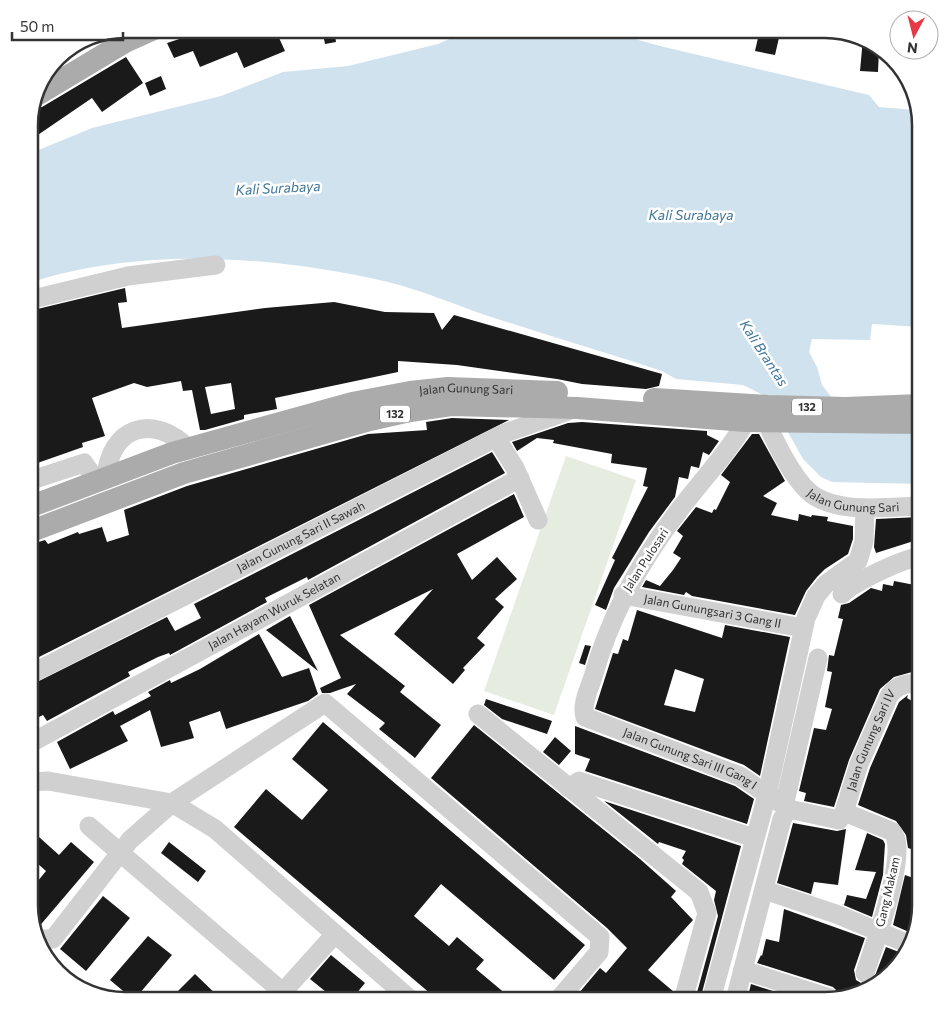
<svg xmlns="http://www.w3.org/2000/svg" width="949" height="1029" font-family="Commissioner,sans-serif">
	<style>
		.green { fill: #e6ecdf }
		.water { fill: #cfe2ee }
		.building { fill: #1a1a1a; fill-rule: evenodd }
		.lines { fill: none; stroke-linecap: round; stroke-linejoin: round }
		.minor { stroke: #d0d0d0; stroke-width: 19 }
		.major { stroke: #ababab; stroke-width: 22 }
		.labels { text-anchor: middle; stroke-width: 5; stroke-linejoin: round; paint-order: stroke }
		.shield { fill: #fff; stroke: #707070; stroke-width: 1 }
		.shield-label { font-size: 11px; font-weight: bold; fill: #333 }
		.street-label { font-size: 12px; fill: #333; stroke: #fff }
		.water-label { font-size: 14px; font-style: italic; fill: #3f7597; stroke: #fff }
		.rim { fill: none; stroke: #333; stroke-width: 2.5 }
	</style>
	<rect width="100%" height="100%" fill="#fff"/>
	<path class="green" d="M566,456L636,480L554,715L484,691Z"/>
	<path class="water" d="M472,29H598L664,47L869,95L879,107L915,110L920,125V327L872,324L870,340L812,339L809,352L817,367L822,385L854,426L920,431V484L832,482L821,477L803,459L784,425L761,394L743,385L676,379L662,371C603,352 544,334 485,315C453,304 421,290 388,282C275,256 141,246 29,283V154L92,128L221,96L283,72L348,66L438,44Z"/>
	<path class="building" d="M210,29H275L285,51L244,68L237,52L200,67L193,51L174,58L167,43Z
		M322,29H334L336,42L325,44Z
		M760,29H781L775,55L755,51Z
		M863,38L879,49L878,72L860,71Z
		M126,57L143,83L102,112L92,98L29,141L31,110L42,107Z
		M161,76L166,89L150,96L145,83Z
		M125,288L127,302L118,303L122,328L265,308L334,302L385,312L434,313L442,330L454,315L662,374L659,386L646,389L582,384L557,379L457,365L398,361V372L275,398L277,409L244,415V419L205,430H200L192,390L183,391L181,381L147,387L134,383L92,398L105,436L82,443L83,447L29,466V311ZM231,383L235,409L211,414L205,387Z
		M452,418L509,420L37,658L29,640V545L45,540L48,544L78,532L79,534L102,527L107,542L129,535L124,510L187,486L368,434L427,430L426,422Z
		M582,422L707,431V435L719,441L709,455L703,452L699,468L691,466L688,479L679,477L675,497L649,532L614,588L606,610L595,605L615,560L612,558L648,487L643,486L647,468L611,463L612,454L553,443L554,440L537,438L517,451L512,442L568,423Z
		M752,434H759L785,481L763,496L777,503L771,515L798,521L799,514L811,517L812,515L828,517L827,521L853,526V539L848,554L825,569L817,577L806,591L795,615L692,596L686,592L684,595L642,587L646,580L660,586L673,570L681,558L673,553L683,536L677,531L696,507L712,513L714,509L716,510L730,482L721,475Z
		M492,452L505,473L308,580L307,577L265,598L267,602L170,655L169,653L158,657L128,672L130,676L47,721L43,715L29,722V701L35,698L29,686L167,617L175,631L201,618L194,604Z
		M514,494L524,517L457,554L472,580L497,557L517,579L495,599L504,607L477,638L485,645L463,668L465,670L453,684L394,634L433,589L340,635L405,686L400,692L441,725L415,758L379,729L385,723L347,694L356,684L330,693H322L320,688L341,678L309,605Z
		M920,517V539L876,553L874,547L876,519Z
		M894,581L920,586V667L913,665L912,672L894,677L880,689L849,760L834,807L804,801L806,793L799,791L814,728L826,730L832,709L825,707L832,672L827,671L829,655L834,656L843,619L838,618L841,605L849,603L871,588L882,591L883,584L893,586Z
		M637,610L722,638L725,625L790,637L760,776L744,765L595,709L613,653L618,654L623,639L628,641ZM675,669L704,679L695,712L664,705Z
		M290,616L318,671L266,630Z
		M259,634L282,677L309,668L318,694L308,701L226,729L220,711L189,722L194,738L161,747L150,710L120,726L128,741L70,769L57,742L113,711L115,715L151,696L148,692L170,680L171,683L200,669Z
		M585,645L591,646L585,665L579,663Z
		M908,695L907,698L912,701L911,704L920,708V829L911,849L908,848L906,835L896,821L858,805L870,768L899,702Z
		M486,699L552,721L547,734L502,719L484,705Z
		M323,722L585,945L554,980L441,884L414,916L449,946L457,937L484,960L476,969L513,1000H438L234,827L266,789L302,820L328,790L292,759Z
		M474,725L640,859L676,891L671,897L693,920L648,970L674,992L672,1000H573L600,968L606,973L627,948L607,928L431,778Z
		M575,726L735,786L754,799L747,824L585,771L590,759L575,754Z
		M555,737L571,751L559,765L543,752Z
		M604,801L741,846L700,1000H695L718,916L714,900L716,891L682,864L684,860L682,858L686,851L659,842L658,844Z
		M793,823L837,831L846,829L838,885L814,882L811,894L777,883Z
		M29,828L59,855L71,842L94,862L37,929L29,904V892L46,871L29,856Z
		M867,833L883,840L885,844L883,875L872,917L841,904L844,905L847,895L866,899L876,872L855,870Z
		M169,842L206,871L198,882L161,853Z
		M905,875L919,880L915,890L920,891V904L918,903L909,932L893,925Z
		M103,896L130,918L86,971L60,949Z
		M784,909L865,938L854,970L856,980L861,983L873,981L886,947L904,954L883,980L841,995L833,987L757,963L761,955L762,956L766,939L779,942Z
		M148,936L172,955L134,1000L110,980Z
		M331,955L365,983L351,1000H336L310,979Z
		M195,974L222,1000H169Z
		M751,984L800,1000H747Z"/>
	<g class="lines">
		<g class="minor">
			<path d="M29,300L128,276L216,265"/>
			<path id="s1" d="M746,421C728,453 702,480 680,509C641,560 610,615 593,677C589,689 581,705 585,717L740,776L789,809L839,820L844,812L859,764L889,696C896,685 908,682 920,684"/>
			<path id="s2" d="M766,422C776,443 791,475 808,491C834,515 888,507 920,506"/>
			<path d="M497,439L515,468L538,520"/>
			<path d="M106,479C109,427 153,412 189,449"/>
			<path d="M29,481L84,463L97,482"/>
			<path d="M842,594C854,582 904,558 920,557"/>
			<path id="s3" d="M623,595L803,628"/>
			<path id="s4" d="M29,675L505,433L568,411"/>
			<path d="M478,714L699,892L707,913L683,1000"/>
			<path id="s5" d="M29,744L520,478"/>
			<path d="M29,782L48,781L172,803L215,829L411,1000"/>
			<path d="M569,788L579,781L754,838"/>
			<path d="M784,806L818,658"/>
			<path d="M844,812L891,831C912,846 872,951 865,973"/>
			<path d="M89,826L292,1000"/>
			<path d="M764,890L836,914L911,945"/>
			<path d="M41,939H53L130,840L172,803L325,703L600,937L599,952L558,1000"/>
			<path d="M743,970L830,998"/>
			<path d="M283,992L335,934"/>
			<path d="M711,1000L767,795L806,618L816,596L826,584L858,561L864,541L865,508"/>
			<path d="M735,1000L782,819L789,809"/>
		</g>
		<g class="major">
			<path d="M35,96L125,42L154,29"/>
			<path d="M654,399L768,406L846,408L920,405"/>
			<path id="s6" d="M29,507L172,453L352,403L410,392L448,388L557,392"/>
			<path d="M29,532L184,473L370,420L410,411L451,405L577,408L746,421L920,423"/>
		</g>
	</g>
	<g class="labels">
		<g class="shield">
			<rect x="792" y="398.5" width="30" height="17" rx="4"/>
			<rect x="380" y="405.5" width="30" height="17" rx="4"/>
		</g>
		<g class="shield-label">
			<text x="807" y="411">132</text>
			<text x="395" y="418">132</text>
		</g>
		<g class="street-label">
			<text dy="4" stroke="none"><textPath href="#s6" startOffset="455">Jalan Gunung Sari</textPath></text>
			<text dy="4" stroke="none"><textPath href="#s2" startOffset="129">Jalan Gunung Sari</textPath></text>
			<text dy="4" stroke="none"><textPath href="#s4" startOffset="305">Jalan Gunung Sari II Sawah</textPath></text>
			<text transform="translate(646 560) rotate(-57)" y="4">Jalan Pulosari</text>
			<text dy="4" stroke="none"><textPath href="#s5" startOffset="279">Jalan Hayam Wuruk Selatan</textPath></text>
			<text dy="4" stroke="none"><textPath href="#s3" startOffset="91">Jalan Gunungsari 3 Gang II</textPath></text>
			<text dy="4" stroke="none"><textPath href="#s1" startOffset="704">Jalan Gunung Sari IV</textPath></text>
			<text dy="4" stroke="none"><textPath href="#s1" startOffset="455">Jalan Gunung Sari III Gang I</textPath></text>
			<text transform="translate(888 892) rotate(-77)" y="4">Gang Makam</text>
		</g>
		<g class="water-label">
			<text transform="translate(278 188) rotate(-3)" y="5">Kali Surabaya</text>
			<text x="691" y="220">Kali Surabaya</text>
			<text transform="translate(764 353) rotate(57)" y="5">Kali Brantas</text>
		</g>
	</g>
	<path d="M0 0H949V1029H0ZM125 38H825A87 87 0 0 1 912 125V905A87 87 0 0 1 825 992H125A87 87 0 0 1 38 905V125A87 87 0 0 1 125 38Z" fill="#fff" fill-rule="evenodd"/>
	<path class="rim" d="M125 38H825A87 87 0 0 1 912 125V905A87 87 0 0 1 825 992H125A87 87 0 0 1 38 905V125A87 87 0 0 1 125 38Z"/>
	<g transform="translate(914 35) rotate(187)"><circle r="24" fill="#ffffff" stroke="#adadad"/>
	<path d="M0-4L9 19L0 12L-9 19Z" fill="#e63946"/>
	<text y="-8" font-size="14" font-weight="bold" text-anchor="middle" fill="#333333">N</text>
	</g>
	<path d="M12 32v8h111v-8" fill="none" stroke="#333333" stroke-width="2.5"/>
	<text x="20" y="32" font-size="15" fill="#333333" stroke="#ffffff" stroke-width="4" paint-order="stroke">50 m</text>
</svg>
